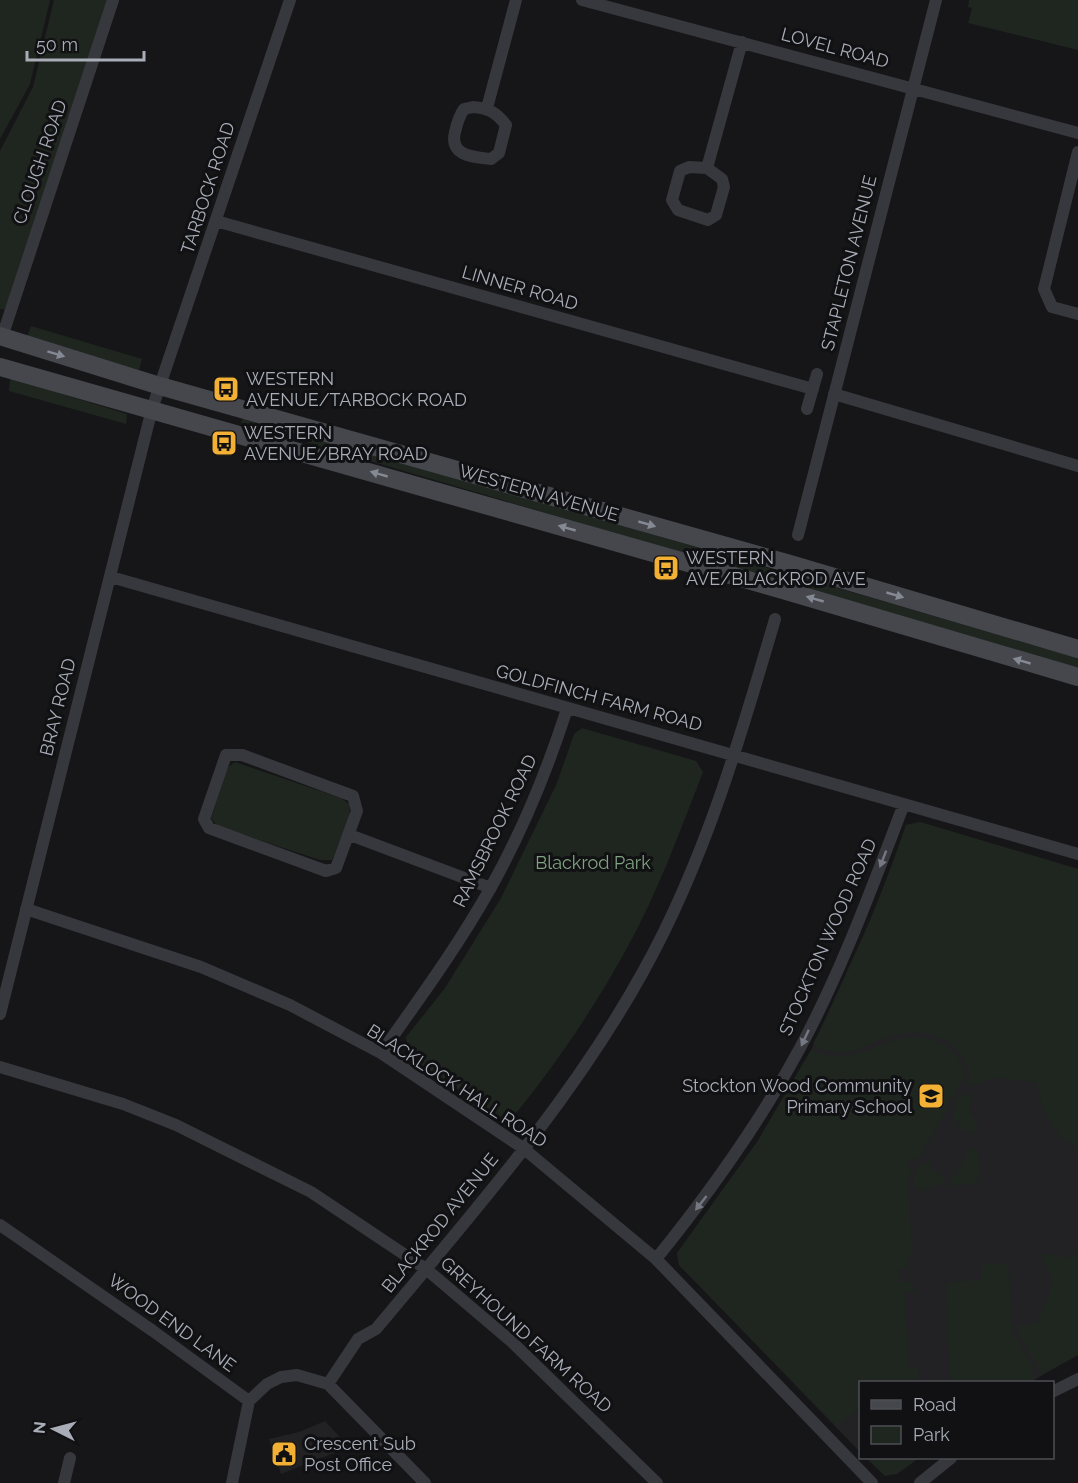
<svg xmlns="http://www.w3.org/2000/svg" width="1078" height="1483" font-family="Raleway,sans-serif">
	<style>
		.built { fill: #222225 }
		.green { fill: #1e261f }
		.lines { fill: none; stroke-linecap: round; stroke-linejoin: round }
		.street { stroke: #37383d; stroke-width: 12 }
		.secondary { stroke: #45474d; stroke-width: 18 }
		.oneway { fill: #858993 }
		.oneway2 { fill: #757881 }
		.labels { text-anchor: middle; stroke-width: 6; stroke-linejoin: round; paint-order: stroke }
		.street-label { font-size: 18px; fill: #a8adb8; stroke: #111113 }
		.poi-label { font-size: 18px; fill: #a8adb8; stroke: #111113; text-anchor: start }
		.park-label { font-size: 18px; fill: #7fa381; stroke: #111113 }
	</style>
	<rect width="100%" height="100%" fill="#161618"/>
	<path class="built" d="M920,822L1078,869V1355L1030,1382H860V1452L679,1265L677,1253L757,1142L811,1050L884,890L906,825Z
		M325,1421L349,1447L281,1474L269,1439L299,1432Z"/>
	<path class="green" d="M0,0H50L30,84L0,139Z
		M54,0H108L5,310L0,309V151L33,87Z
		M969,0H1078V50L968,23L972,8L968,7Z
		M31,326L142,359L139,370L27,337Z
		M10,378L127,414L126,424L9,391Z
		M243,416L782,572L780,582L241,423Z
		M793,575L1078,658V668L790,585Z
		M582,728L696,761L703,772C680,831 658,892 627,948C594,1008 556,1065 512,1118L501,1119L409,1056L406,1037L445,988L501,898L557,783L574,734Z
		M235,762L341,798L349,804L350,815L332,860H320L217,826L211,818L228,767Z
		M920,822L1078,869V1148C1050,1133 1042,1112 1037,1083L996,1077L972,1086L968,1083C971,1071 966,1059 957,1050C936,1026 901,1030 875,1042C866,1045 858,1051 849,1052C836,1055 824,1050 813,1044C849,973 880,901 906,825Z
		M916,1037C940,1039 959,1050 965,1075L918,1161L910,1157L906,1165L912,1168L908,1180L912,1257L907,1258V1268L899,1269L900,1282H911L917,1292L905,1293L908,1368H919L918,1377L914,1382H860V1408L837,1427L679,1265L677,1253L757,1142L811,1050C861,1069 869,1039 916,1037Z
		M965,1092L972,1096L969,1114L976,1121L978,1128L973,1133L964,1131L953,1119L956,1099Z
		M971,1149L976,1150C981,1160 982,1176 975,1184L953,1186L949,1184L950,1179C963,1170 962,1155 971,1149Z
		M929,1161L933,1170L943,1176V1184L920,1190L915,1188C910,1177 918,1165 929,1161Z
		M1046,1253L1067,1258L1078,1253V1355L1043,1374L1019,1336V1325L1036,1323C1043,1308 1054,1293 1051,1277C1049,1268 1042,1264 1042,1255Z
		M1008,1264L1013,1334L1034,1368L1031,1370L1036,1379L1030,1382L950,1381L946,1284L950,1282L981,1280V1265Z
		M866,1458H919L897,1474L885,1476Z"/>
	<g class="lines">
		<path class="street" d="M582,0L1078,133
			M473,107C488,108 496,112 506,125L499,153L491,159C473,157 449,156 455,132C457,123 459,116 464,109Z
			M487,108L516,0
			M1078,152L1044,289L1052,307L1078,314
			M707,168L722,179L724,187L716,215L708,220L678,210L672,200L680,171L689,167L707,168L742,42
			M216,221L813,389
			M2,337L113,0
			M834,394L1078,466
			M807,409L817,374
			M798,535L936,0
			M111,577L1078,854
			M226,755H242L353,796L357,811L336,868L326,871L209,828L204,819Z
			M350,835L491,888
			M26,909L201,967L290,1005L381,1053L523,1148L656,1259L872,1483
			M0,1014L152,409L290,0
			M381,1053C419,999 458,946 490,889C522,832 547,771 567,709
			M0,1067L123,1104L176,1125L311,1192L426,1269L512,1342L657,1483
			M0,1225L153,1331L249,1401L267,1384L281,1377L297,1375L328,1384L425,1483
			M656,1259C710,1192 759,1124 800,1048C842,970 872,887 904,804
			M328,1384L358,1339L376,1329C471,1215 572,1101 644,970C705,860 740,739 775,619
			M1052,1392L1078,1379
			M64,1483L70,1458
			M232,1483L249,1401
			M920,1483L951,1458"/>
		<path class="secondary" d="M0,336L160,386L790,564L1078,649
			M0,367L783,590L1078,677"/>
	</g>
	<defs><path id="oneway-solid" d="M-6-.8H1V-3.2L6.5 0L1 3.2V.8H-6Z" transform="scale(1.5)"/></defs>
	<g class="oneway">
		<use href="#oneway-solid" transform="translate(56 354) rotate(17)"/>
		<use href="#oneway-solid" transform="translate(379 474) rotate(-164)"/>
		<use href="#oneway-solid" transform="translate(647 524) rotate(16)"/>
		<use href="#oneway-solid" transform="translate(567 528) rotate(-164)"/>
		<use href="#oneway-solid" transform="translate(895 595) rotate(16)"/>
		<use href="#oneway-solid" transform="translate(815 599) rotate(-164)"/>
		<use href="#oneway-solid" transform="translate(1022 661) rotate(-164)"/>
	</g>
	<g class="oneway2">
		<use href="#oneway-solid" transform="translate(883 859) rotate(111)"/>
		<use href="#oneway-solid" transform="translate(805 1038) rotate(115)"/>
		<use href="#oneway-solid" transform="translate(701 1203) rotate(128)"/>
	</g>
	<defs>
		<g id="bus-square" transform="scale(1.35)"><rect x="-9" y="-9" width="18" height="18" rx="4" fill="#f2b134" stroke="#111113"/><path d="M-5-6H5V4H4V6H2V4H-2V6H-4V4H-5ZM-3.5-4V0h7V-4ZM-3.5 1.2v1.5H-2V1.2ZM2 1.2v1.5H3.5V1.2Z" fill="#111"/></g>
		<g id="school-square" transform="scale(1.35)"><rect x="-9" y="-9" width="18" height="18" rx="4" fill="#f2b134" stroke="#111113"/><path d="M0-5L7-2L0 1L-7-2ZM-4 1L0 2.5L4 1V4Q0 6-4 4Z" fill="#111"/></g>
		<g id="civic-square" transform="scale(1.35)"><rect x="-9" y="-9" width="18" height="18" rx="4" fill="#f2b134" stroke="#111113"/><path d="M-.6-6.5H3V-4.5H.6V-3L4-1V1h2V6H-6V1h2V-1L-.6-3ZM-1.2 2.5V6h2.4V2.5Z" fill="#111"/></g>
	</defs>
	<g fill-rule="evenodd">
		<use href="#bus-square" x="226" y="389"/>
		<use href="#bus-square" x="224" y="443"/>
		<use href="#bus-square" x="666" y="568"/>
		<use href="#school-square" x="931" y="1096"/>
		<use href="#civic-square" x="284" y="1454"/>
	</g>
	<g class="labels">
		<g class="street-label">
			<text transform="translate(835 48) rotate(15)" y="6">LOVEL ROAD</text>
			<text transform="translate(40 162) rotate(-71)" y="6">CLOUGH ROAD</text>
			<text transform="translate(208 188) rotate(-72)" y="6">TARBOCK ROAD</text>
			<text transform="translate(849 263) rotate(-76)" y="6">STAPLETON AVENUE</text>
			<text transform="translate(520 288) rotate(16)" y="6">LINNER ROAD</text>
			<text transform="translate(539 493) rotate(16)" y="6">WESTERN AVENUE</text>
			<text transform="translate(599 698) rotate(15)" y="6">GOLDFINCH FARM ROAD</text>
			<text transform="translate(58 707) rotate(-76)" y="6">BRAY ROAD</text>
			<text transform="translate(495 831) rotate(-64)" y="6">RAMSBROOK ROAD</text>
			<text transform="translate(828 937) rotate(-66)" y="6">STOCKTON WOOD ROAD</text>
			<text transform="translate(457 1086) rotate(33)" y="6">BLACKLOCK HALL ROAD</text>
			<text transform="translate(440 1223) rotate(-51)" y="6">BLACKROD AVENUE</text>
			<text transform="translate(172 1323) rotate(36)" y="6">WOOD END LANE</text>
			<text transform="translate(526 1335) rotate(42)" y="6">GREYHOUND FARM ROAD</text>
		</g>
		<g class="poi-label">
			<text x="246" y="385">WESTERN<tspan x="246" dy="21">AVENUE/TARBOCK ROAD</tspan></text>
			<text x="244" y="439">WESTERN<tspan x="244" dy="21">AVENUE/BRAY ROAD</tspan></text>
			<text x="686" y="564">WESTERN<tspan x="686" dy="21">AVE/BLACKROD AVE</tspan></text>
			<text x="912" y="1092" text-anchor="end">Stockton Wood Community<tspan x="912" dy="21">Primary School</tspan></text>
			<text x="304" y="1450">Crescent Sub<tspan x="304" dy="21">Post Office</tspan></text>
		</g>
		<g class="park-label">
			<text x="593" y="869">Blackrod Park</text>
		</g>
	</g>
	<rect x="859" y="1381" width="195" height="78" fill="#111113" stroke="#4d4f55" stroke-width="1.5"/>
	<rect x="871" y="1400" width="30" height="9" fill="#45474d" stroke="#4d4f55" stroke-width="1.5"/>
	<text x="913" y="1411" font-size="18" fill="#a8adb8">Road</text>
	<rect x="871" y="1426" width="30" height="18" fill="#1e261f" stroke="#4d4f55" stroke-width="1.5"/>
	<text x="913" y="1441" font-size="18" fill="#a8adb8">Park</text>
	<g transform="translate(54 1429) rotate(276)" stroke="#111113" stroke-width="4.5" paint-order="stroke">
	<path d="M0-4.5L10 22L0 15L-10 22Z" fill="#a8adb8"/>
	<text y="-9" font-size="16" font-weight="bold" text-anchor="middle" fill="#a8adb8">N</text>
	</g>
	<path d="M27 51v9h117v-9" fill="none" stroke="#a8adb8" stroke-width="3"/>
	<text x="36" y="51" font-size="18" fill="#a8adb8" stroke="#111113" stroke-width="4.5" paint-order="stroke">50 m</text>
</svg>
